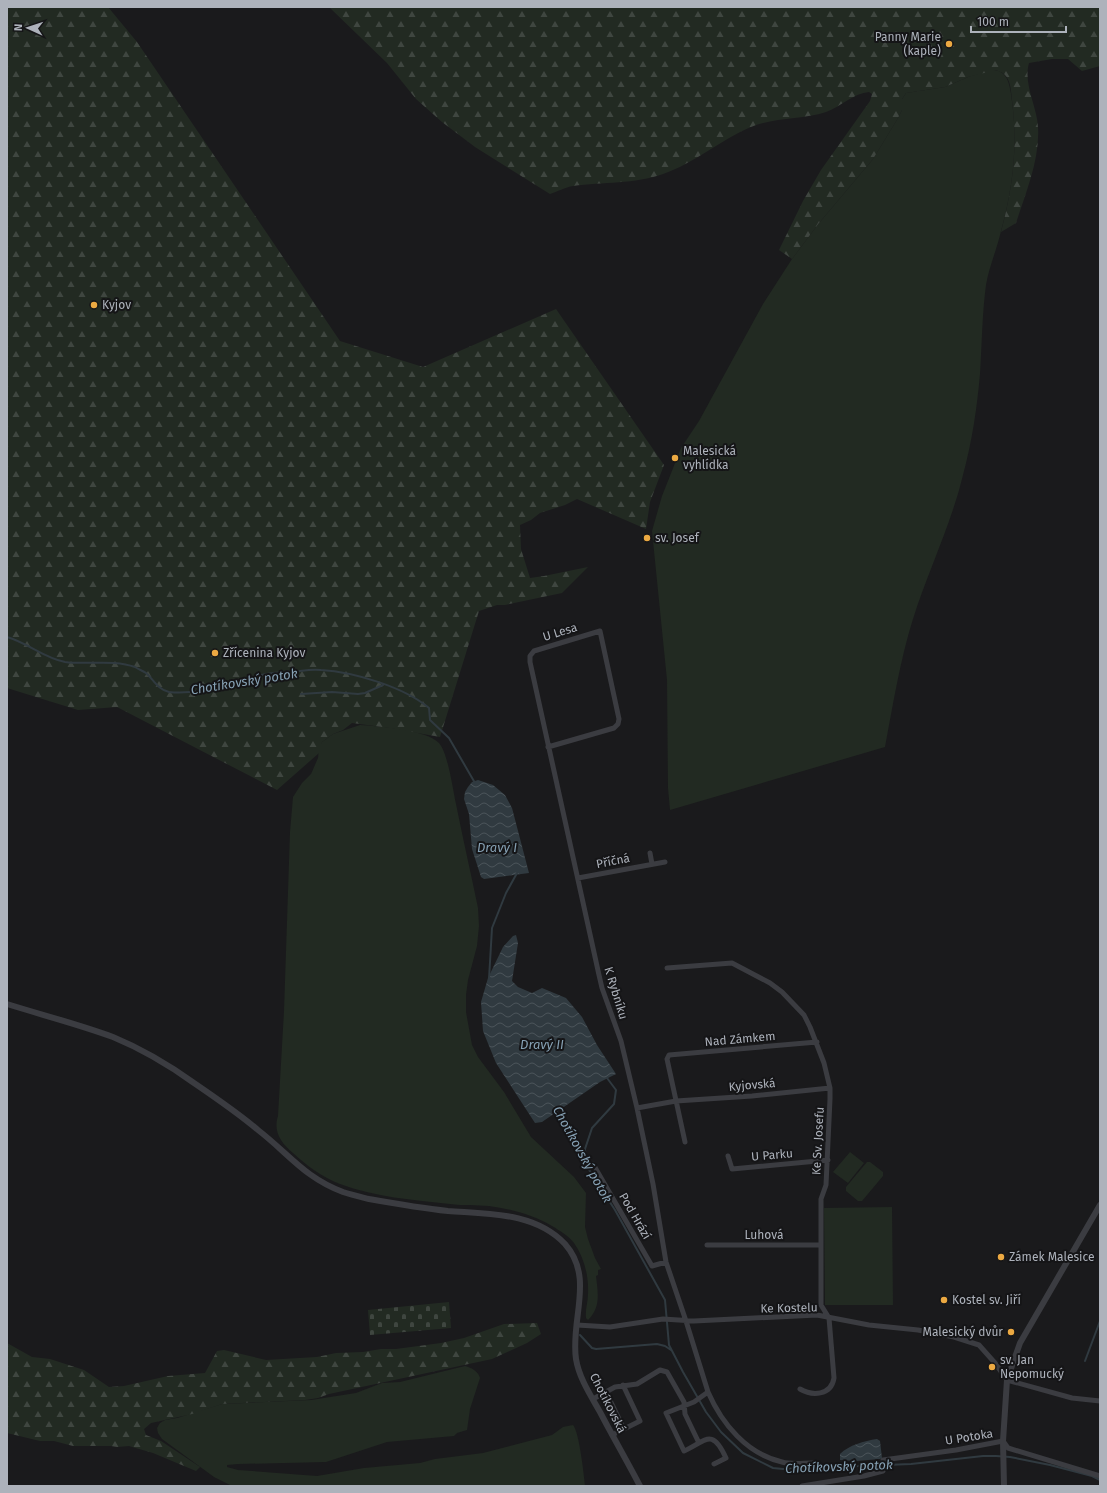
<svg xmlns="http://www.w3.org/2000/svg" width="1107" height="1493" font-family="'Fira Sans',sans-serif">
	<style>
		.grass { fill: #222a22 }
		.forest { fill: url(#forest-firs) }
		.cemetery { fill: url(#cemetery-stones) }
		.water { fill: url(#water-waves) }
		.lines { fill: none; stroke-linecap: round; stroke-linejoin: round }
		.stream { stroke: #303a40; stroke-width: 2 }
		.minor { stroke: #3b3c41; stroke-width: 5 }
		.tertiary { stroke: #3b3c41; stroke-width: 6 }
		.poi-dot { fill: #eca942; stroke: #151517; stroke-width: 1.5 }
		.labels { text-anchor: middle; stroke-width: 4; stroke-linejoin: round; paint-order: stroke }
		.poi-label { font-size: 12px; fill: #adb2bb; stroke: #151517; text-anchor: start }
		.street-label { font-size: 12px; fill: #adb2bb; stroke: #151517 }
		.water-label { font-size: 13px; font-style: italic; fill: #86a1b4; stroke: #151517 }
	</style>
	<defs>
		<pattern id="forest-firs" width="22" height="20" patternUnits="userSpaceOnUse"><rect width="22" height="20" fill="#222a22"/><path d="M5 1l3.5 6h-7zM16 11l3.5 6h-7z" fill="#3f4640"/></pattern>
		<pattern id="cemetery-stones" width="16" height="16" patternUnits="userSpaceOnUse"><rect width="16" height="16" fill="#222a22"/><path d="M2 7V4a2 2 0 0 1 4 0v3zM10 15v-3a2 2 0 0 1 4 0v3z" fill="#3f4640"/></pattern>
		<pattern id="water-waves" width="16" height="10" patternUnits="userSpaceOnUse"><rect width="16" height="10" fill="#303a40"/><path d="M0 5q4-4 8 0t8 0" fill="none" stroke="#4b545a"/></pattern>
	</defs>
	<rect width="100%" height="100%" fill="#1a1a1c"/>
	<path class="grass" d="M991,70C1009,69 1010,87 1012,101C1018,145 1013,188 1001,231C997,249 989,267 986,285C982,315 982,344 980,374C977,408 972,442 963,475C951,525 928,571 913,619C900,660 893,705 885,747L670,810L668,788L667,680L652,531L662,496L681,448L699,421L763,304L792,259L819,223L873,159L898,118L902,110V99L906,93L945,87L968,77Z
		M360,725C378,726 427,730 439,743C448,753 453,790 456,804C463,839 471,874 478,908L479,926L477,946L468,980L466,995V1012L472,1045L478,1057L504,1092L531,1137L574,1177L586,1193L585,1227L588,1239L595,1258L601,1269L598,1270V1275L596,1276C598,1293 601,1307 588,1320L586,1318C585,1310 588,1302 588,1294C589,1276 584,1257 574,1243C568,1235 560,1231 552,1226C533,1215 512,1209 489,1206C476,1205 463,1206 450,1204C413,1200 375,1197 340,1184C322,1177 307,1166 293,1153C281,1143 273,1132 278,1116L284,1011L290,832L293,797L302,783L311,774L318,758L319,748L322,742L333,734Z
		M850,1152L864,1163L848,1183L833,1172Z
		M867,1162H870L883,1172V1176L862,1201H858L846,1191V1187Z
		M892,1207L893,1305H825L824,1208Z
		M465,1366C472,1368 478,1371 480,1378L470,1409L467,1430L457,1433L454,1436L387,1442L326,1462L238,1464L227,1465V1467L238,1470L317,1476L364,1468L420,1463L435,1459L483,1453L552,1435L563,1427L573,1425C579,1431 584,1475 585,1486H232L214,1477L162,1439L158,1433L157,1428L160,1423L165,1420L177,1418L222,1404L311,1400L356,1393L382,1383L400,1382Z"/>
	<path class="forest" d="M7,7H108L137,42L340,341L423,367L556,309L664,465L650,502L646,529L577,499L565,505L540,513L531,520L520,525L521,549L530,578L544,576L588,567L562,593L505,605H497L479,611L440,737L390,728L352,723L343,730L333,734L322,742L319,753L277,790L117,707L78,710L7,688Z
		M329,7H1100V66L1082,71L1068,59H1052L1029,63C1023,84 1037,106 1038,127C1040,159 1026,192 1016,223L1001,232C1013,187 1018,147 1012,100C1011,92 1011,80 1004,74C1002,72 998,71 996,70L968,77L945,87L906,93L902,99V110L898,118L873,159L819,223L792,259L779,250L803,201L821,170L870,101L872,94L869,92C854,93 840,107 826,112C802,120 775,117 751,127C720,140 695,163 663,174C635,184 602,182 573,186C565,187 557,192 550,194L475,147L442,122L416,99L387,63Z
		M537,1323L541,1334L527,1343L492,1359L329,1394L318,1398L305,1400L222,1404L192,1414L151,1423L144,1429L146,1435L161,1441L200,1467L196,1471L153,1453L129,1446L117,1447L111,1446H73L54,1441H40L7,1433V1343L32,1357L50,1359L84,1370L109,1387L124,1386L168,1376L205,1373L217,1351L224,1350L266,1360L317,1357L336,1353L363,1352L381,1349H396L441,1343L464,1338L504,1324Z"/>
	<path class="cemetery" d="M449,1302L451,1328L370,1335L368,1310Z"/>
	<path class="water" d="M478,780L493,785L505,795L512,808L529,873L484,879L481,877L472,849L469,814L464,799L465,792L468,787L472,782Z
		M516,935L518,943L512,981L518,987L532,993L542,988L566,998L582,1017L597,1045L616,1074L600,1082L542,1122L535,1123L496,1063L483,1031L481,1002L488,978L503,947L513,936Z
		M877,1439L880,1441L882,1458L880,1459L856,1461L840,1460V1454C849,1445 864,1441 877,1439Z"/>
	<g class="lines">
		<path class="stream" d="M7,637C28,643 44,658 65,662C88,665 113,659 135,667C138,669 143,671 146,673C153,679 158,690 169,692C203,696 234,679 267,674C278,672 289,672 300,671C307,670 314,669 321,670C354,672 404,687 429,708L430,720L449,738L475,783
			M301,694L332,692L358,694L365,693L383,685
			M489,979L492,928L506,893L517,873
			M556,1110L586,1165L615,1210L665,1300L669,1345L683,1372L706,1412L721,1432L743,1453L773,1468L783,1469L911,1464L983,1456H996L1010,1457L1050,1465L1092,1476L1100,1480
			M586,1163L585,1149L592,1128L614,1104L616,1090L607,1078
			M580,1335L592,1348L596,1349L657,1344L665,1346L671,1350
			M1085,1361L1100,1321"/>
		<path class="minor" d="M548,747L614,728L618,724L619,719L600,631L534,651L530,656V662L599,975L602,988L621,1041L637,1108L653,1184L666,1262L686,1321L708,1392C722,1424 747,1454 782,1462C792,1465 803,1463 813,1463
			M650,853L652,864
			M578,878L665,862
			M667,968L732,963L770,983L782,992L804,1015L810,1027L824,1063L830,1088V1099L826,1185L821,1199V1305L829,1318L834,1378C831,1396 812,1396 800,1389
			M637,1108L676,1101L752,1096L830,1088
			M685,1142L667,1059L669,1055L817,1042
			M728,1156L732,1169L828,1160
			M593,1164L652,1266L666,1262
			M707,1245H820
			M577,1325L610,1327L663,1319L694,1321L817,1315L869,1325L918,1330L954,1337L979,1345L995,1363L1007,1380L1072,1398L1100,1401
			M606,1392L624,1429
			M708,1392L694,1402L666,1413L684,1451C706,1441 712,1427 726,1458L714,1464
			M593,1399L615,1387L637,1384L660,1370L667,1372L684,1402L685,1414L699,1443
			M612,1435L640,1421L623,1385
			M883,1460L956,1450L1003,1441L1008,1448L1100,1476
			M802,1486L864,1476L883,1471"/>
		<path class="tertiary" d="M7,1004C42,1015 78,1024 113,1037C142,1049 169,1065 194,1083C216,1098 238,1113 258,1130C289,1154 305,1178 343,1192C352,1195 361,1197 369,1199C397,1204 420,1208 448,1211C488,1214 535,1212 565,1244C595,1278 570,1320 576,1359C579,1378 591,1396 600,1412C613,1437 627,1461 640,1486
			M1004,1486L1003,1441L1007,1380L1020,1343L1100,1205"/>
	</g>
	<g class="poi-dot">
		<circle cx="949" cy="44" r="4"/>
		<circle cx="94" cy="305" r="4"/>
		<circle cx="675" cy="458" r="4"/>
		<circle cx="647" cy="538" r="4"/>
		<circle cx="215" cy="653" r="4"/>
		<circle cx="1001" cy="1257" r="4"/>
		<circle cx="944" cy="1300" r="4"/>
		<circle cx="1011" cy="1332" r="4"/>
		<circle cx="992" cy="1367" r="4"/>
	</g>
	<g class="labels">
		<g class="poi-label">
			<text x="941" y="41" text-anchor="end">Panny Marie<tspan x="941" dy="14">(kaple)</tspan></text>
			<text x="102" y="309">Kyjov</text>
			<text x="683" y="455">Malesická<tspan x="683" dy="14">vyhlídka</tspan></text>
			<text x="655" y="542">sv. Josef</text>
			<text x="223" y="657">Zřícenina Kyjov</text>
			<text x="1009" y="1261">Zámek Malesice</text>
			<text x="952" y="1304">Kostel sv. Jiří</text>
			<text x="1003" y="1336" text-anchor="end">Malesický dvůr</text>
			<text x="1000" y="1364">sv. Jan<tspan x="1000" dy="14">Nepomucký</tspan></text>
		</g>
		<g class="street-label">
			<text transform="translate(560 632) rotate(-17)" y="4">U Lesa</text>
			<text transform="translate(613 861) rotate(-11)" y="4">Příčná</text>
			<text transform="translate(616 993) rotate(73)" y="4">K Rybníku</text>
			<text transform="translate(740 1039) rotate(-5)" y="4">Nad Zámkem</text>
			<text transform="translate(752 1085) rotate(-5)" y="4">Kyjovská</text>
			<text transform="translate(818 1141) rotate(-87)" y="4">Ke Sv. Josefu</text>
			<text transform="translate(772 1155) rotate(-5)" y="4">U Parku</text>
			<text transform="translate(635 1216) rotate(60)" y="4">Pod Hrází</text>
			<text x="764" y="1239">Luhová</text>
			<text transform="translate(789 1308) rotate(-1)" y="4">Ke Kostelu</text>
			<text transform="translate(608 1403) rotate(63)" y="4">Chotíkovská</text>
			<text transform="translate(969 1437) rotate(-9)" y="4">U Potoka</text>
		</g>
		<g class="water-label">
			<text transform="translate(244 681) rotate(-9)" y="5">Chotíkovský potok</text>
			<text x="497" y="852">Dravý I</text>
			<text x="542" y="1049">Dravý II</text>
			<text transform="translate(583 1154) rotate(61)" y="5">Chotíkovský potok</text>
			<text transform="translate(839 1466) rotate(-2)" y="5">Chotíkovský potok</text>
		</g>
	</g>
	<rect width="1107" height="1493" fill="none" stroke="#adb2bb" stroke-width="16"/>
	<g transform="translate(28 28) rotate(273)" stroke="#151517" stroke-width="3" paint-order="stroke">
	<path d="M0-3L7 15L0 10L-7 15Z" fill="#adb2bb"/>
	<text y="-6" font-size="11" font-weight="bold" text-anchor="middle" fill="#adb2bb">N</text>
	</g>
	<path d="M971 26v6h95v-6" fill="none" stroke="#adb2bb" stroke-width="2"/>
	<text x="977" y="26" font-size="12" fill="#adb2bb" stroke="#151517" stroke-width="3" paint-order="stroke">100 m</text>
</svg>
